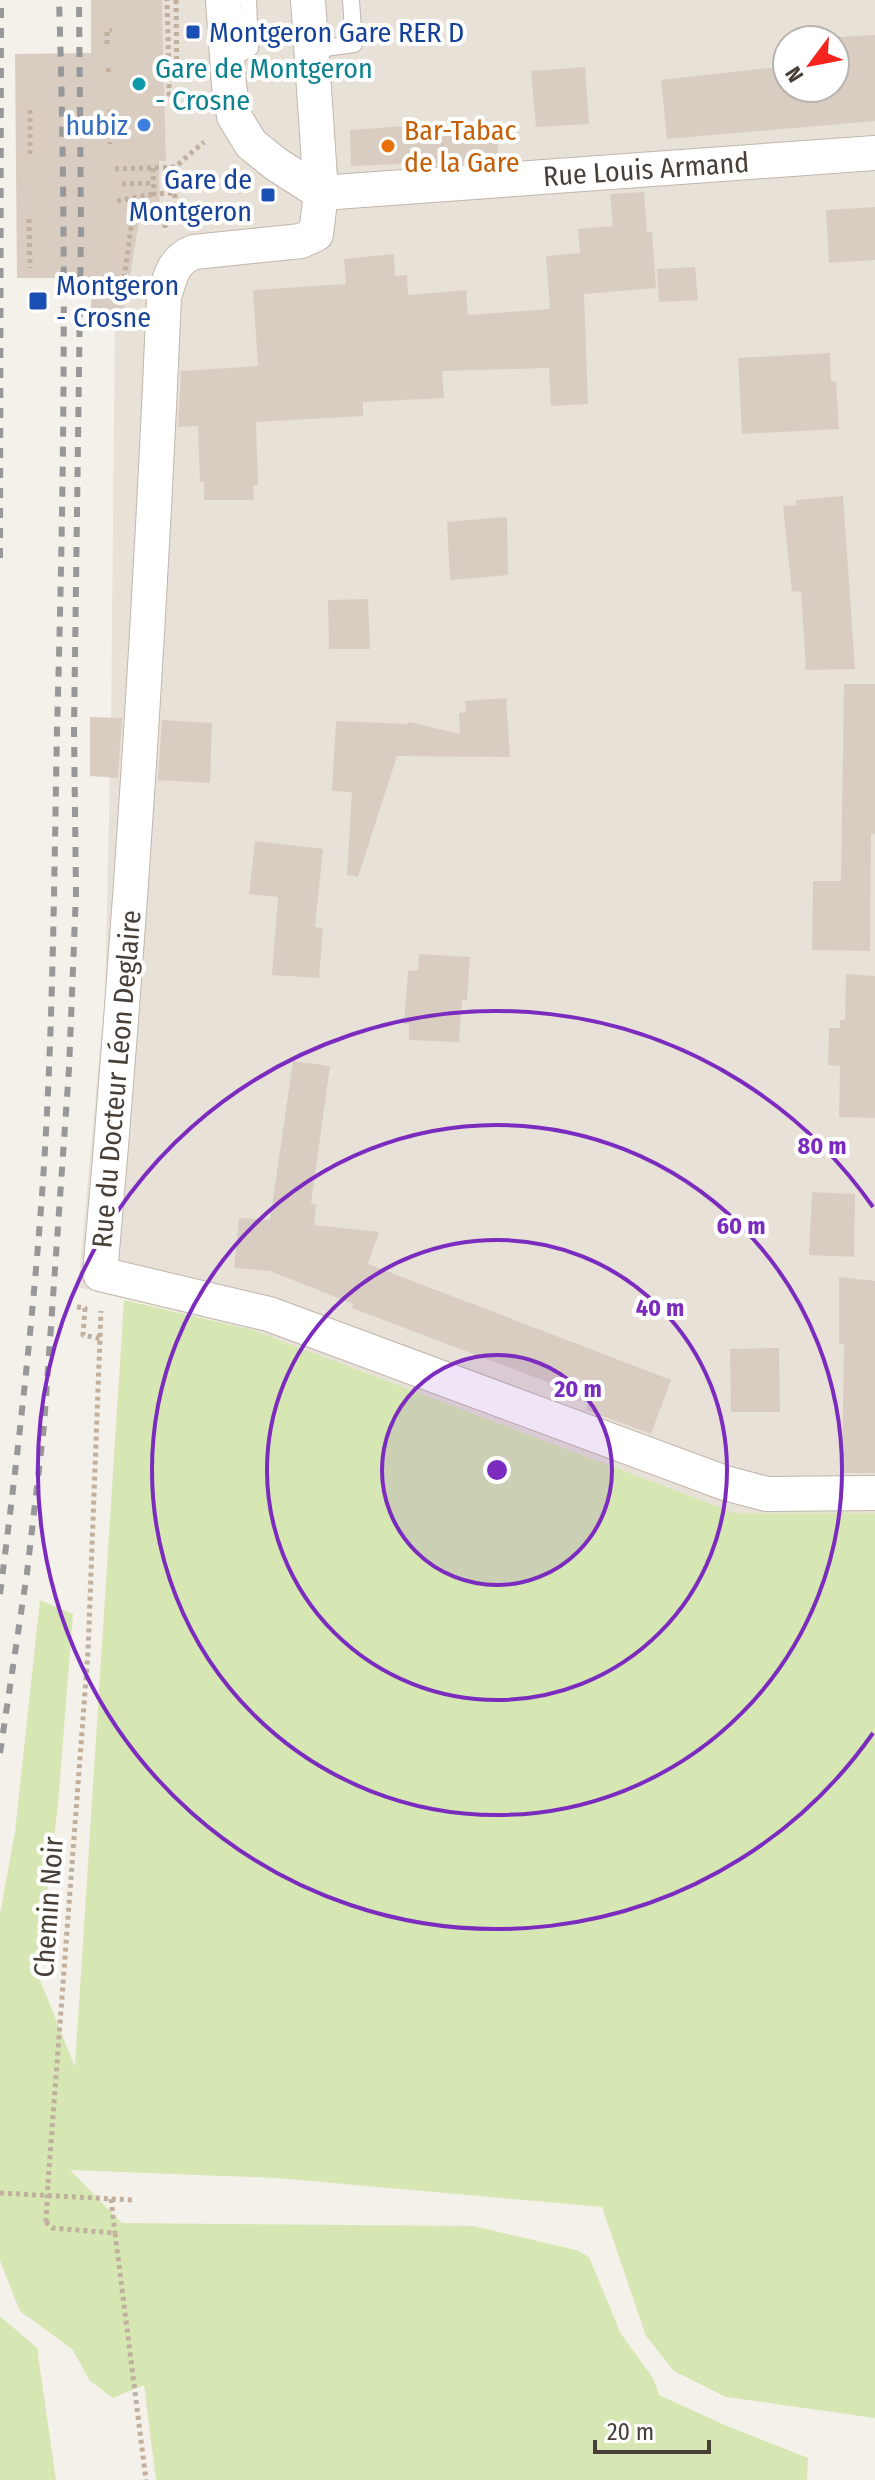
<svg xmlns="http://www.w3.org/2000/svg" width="875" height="2480" font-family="'Fira Sans Condensed',sans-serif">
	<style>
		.residential { fill: #e8e1d8; fill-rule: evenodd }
		.green { fill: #d7e7b3 }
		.building { fill: #d9cdc2 }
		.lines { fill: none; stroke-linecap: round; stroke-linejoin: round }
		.service-casing { stroke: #c0b6ac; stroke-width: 18 }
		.minor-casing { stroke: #c0b6ac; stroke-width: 36 }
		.path { stroke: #c1b09e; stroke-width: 5; stroke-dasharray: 4 4; stroke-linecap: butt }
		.service { stroke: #fff; stroke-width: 16 }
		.minor { stroke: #fff; stroke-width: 34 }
		.rail { stroke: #989898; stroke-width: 6; stroke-dasharray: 10 10; stroke-linecap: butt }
		.path-bridge { stroke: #c1b09e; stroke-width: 5; stroke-dasharray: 4 4; stroke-linecap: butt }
		.ring { fill: none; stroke: #7b2cbf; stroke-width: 4 }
		.transit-dot { fill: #1a4fb4; stroke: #fff; stroke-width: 3 }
		.culture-dot { fill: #0f9aa8; stroke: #fff; stroke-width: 3 }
		.shop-dot { fill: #3f7fe0; stroke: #fff; stroke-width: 3 }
		.food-dot { fill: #e8710a; stroke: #fff; stroke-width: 3 }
		.labels { text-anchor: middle; stroke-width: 8; stroke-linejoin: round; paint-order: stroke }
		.transit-label { font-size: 28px; fill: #164399; stroke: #fff; text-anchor: start }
		.culture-label { font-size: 28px; fill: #0d838f; stroke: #fff; text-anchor: start }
		.shop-label { font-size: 28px; fill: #366cbe; stroke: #fff; text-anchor: end }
		.food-label { font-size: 28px; fill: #c56008; stroke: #fff; text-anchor: start }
		.street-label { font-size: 28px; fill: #484038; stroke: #fff }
		.centre { fill: #7b2cbf; stroke: #fff; stroke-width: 4 }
		.ring-label { font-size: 24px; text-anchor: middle; font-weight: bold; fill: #7b2cbf; stroke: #fff; stroke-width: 8; stroke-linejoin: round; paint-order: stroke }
	</style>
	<rect width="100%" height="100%" fill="#f4f0ea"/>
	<path class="residential" d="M162,0H875V1513H735L253,1330L78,1287L105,996L111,727L115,323L122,324L140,216L160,215L159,161L166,160ZM787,40H835V88H787Z"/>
	<path class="green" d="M124,1300L253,1330L735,1513H875V2418L726,2397L674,2371L646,2336L602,2207L277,2178L70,2170L122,2223L473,2226L576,2250L589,2257L621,2334L653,2378L659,2395L727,2426L808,2458L807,2480H156L144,2385L113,2398L90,2381L72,2349L20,2311L0,2261V1914L15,1832L40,1600L73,1614L58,1804L38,1975L75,2067Z
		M0,2316L37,2348L56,2480H0Z"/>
	<path class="building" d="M91,0H162L166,161H159L160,216H140L122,324L91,321V278H17L15,54L91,53Z
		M875,35V121L667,139L661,80L787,66V88H835V40L820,38Z
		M585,67L589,124L536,127L531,71Z
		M458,122L497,135L499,160L423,166L426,163L351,166L350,130Z
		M644,192L647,232H652L656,288L584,294L588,404L551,406L549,368L442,371L444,398L363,402V416L256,422L258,485L253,486L254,500H204V482H200L198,426L178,427L181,371L258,366L253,290L346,284L344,259L394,254L395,276L407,275L408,295L466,290L468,315L550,309L546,256L580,253L578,229L613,226L610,194Z
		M875,207V260L829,263L826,210Z
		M695,267L698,300L659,302L657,269Z
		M830,353L831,381H836L839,429L742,434L738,358Z
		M843,496L855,669L806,670L801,591L792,592L783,506L797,505L796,500Z
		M507,517L508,575L450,580L447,522Z
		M368,599L370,649H329L328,600Z
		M844,684H875V834H871L870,951L812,950L813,881H841Z
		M506,698L510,757L397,756L358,877L347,875L352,792L332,791L336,721L408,724L409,722L460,734L459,713L466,712L465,701Z
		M90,717L122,718L118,778L90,776Z
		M162,720L212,723L210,783L158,780Z
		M255,841L323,849L315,927L323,928L319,978L272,975L278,897L249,894Z
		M419,954L470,957L467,1000H462L459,1042L409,1040V1024H404L408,971L418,970Z
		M846,974L875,976V1118L839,1117L840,1066L828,1065L829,1028H840V1020H845Z
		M293,1061L330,1066L311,1204L316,1205L314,1225L379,1232L368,1264L671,1380L651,1434L586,1410L588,1403L569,1396L571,1391L352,1308L353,1304L270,1271L234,1268L239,1218L270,1220Z
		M812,1192L855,1194L854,1257L809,1255Z
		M839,1277L875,1281V1473H842L844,1344H839Z
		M779,1348L780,1412H731L730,1349Z"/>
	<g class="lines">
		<g class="service-casing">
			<path id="service" d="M311,50L354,44L351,0
				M229,60L250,48L248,0"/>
		</g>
		<g class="minor-casing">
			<path id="minor" d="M223,0L229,86L234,116L251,144L276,164L321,193
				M308,0L321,193L316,234L301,241L194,252C173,260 170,277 164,297C150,623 129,948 100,1274L269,1314L725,1483L767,1494L875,1493
				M321,193L875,153"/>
		</g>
		<path class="path" d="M176,0L177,79
			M107,44V31L112,30
			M108,68L109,74
			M169,76V94H179
			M164,77L169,76L167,0
			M30,110V158
			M110,110V144
			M153,168L154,194L174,193
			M115,169L175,167L204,142
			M122,184L154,183
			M117,201L154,194
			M29,219L30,268
			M165,228V218H175V167
			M121,302L135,198
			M77,1307L85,1308L83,1335L102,1339
			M48,2183L88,1652L101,1311
			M0,2193L132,2200
			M111,2199L115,2233
			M46,2222L52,2228L115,2233L146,2480"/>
		<use href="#service" class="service"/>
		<use href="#minor" class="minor"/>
		<path class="rail" d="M0,558L1,0
			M0,1594C17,1462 32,1329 42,1195C53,1041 54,885 57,730C64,487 67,243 59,0
			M0,1753L27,1573L44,1426L69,1069L76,893L74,729L81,226L79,0"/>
		<path class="path-bridge" d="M46,2222L48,2183"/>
	</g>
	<circle cx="497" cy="1470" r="115" fill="#7b2cbf" fill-opacity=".12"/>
	<g class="ring">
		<circle cx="497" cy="1470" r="115"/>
		<circle cx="497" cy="1470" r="230"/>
		<circle cx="497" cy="1470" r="345"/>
		<path d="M873 1733A459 459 0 1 1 873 1207"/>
	</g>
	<g class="transit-dot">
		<rect x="185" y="24" width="16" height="16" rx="4"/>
		<rect x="260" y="187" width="16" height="16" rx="4"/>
		<rect x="28" y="291" width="20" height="20" rx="4"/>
	</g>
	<circle class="culture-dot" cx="139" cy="84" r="8"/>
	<circle class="shop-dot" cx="144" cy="125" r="8"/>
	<circle class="food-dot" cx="388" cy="146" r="8"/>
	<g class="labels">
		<g class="transit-label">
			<text x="209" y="42">Montgeron Gare RER D</text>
			<text x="252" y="189" text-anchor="end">Gare de<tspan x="252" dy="32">Montgeron</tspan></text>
			<text x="56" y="295">Montgeron<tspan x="56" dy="32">- Crosne</tspan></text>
		</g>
		<g class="culture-label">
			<text x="155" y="78">Gare de Montgeron<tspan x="155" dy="32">- Crosne</tspan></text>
		</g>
		<g class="shop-label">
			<text x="128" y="135">hubiz</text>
		</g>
		<g class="food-label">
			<text x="404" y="140">Bar-Tabac<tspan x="404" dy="32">de la Gare</tspan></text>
		</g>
		<g class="street-label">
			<text transform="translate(646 169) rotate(-4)" y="10">Rue Louis Armand</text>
			<text transform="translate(116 1079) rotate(-85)" y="10">Rue du Docteur Léon Deglaire</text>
			<text transform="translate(48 1907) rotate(-86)" y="10">Chemin Noir</text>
		</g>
	</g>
	<circle cx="497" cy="1470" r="12" class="centre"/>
	<g class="ring-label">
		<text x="822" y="1154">80 m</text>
		<text x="741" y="1234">60 m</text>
		<text x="660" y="1316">40 m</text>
		<text x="578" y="1397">20 m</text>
	</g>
	<g transform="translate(811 64) rotate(238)"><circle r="38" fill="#ffffff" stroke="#b6b3af" stroke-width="2"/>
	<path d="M0-6L14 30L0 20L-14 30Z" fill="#f5241f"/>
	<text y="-12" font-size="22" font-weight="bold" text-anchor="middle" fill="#484038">N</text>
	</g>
	<path d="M595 2440v12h114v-12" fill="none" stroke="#484038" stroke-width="4"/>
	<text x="607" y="2440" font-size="24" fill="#484038" stroke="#ffffff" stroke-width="6" paint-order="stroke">20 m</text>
</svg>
